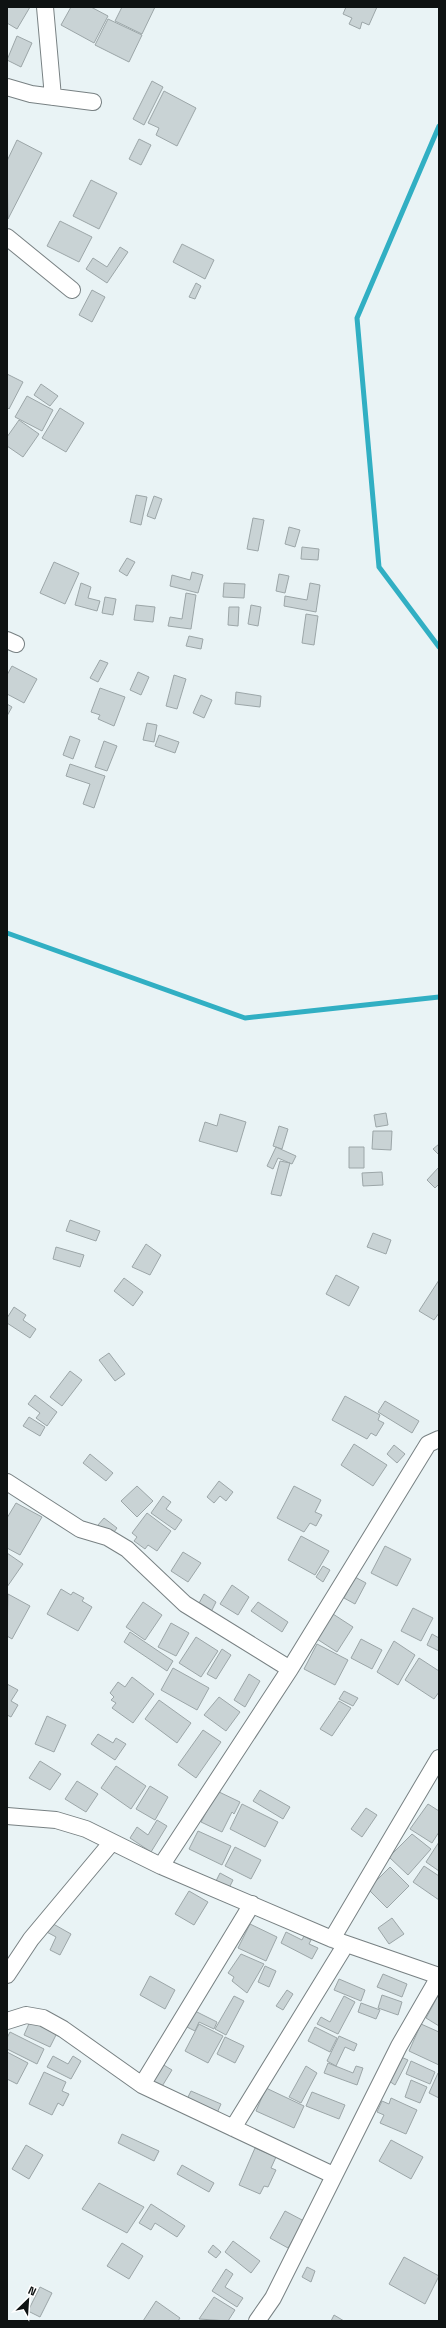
<svg xmlns="http://www.w3.org/2000/svg" width="446" height="2328" font-family="'Space Grotesk',sans-serif">
	<style>
		.lines { fill: none; stroke-linecap: round; stroke-linejoin: round }
		.stream { stroke: #31afc3; stroke-width: 5 }
		.building { fill: #c9d3d5; stroke: #9ca6a8 }
		.street-casing { stroke: #788183; stroke-width: 18 }
		.street { stroke: #fff; stroke-width: 16 }
	</style>
	<rect width="100%" height="100%" fill="#e9f3f5"/>
	<g class="lines">
		<path class="stream" d="M439,126L357,318L379,567L439,647
			M7,933L245,1018L439,997"/>
	</g>
	<path class="building" d="M7,7H30L17,29L7,23Z
		M71,7H91L108,16L94,43L61,25Z
		M122,7H155L142,34L115,21Z
		M346,7H377L369,25L362,22L360,29L349,24L352,18L343,14Z
		M108,19L142,35L129,62L95,45Z
		M17,36L32,43L21,67L7,60Z
		M152,81L163,87L144,125L133,119Z
		M164,91L196,108L177,146L156,135L159,128L148,123Z
		M139,139L151,145L141,165L129,159Z
		M17,140L42,153L8,219L7,161Z
		M91,180L117,193L99,229L73,216Z
		M60,221L92,237L79,262L47,246Z
		M182,244L214,260L205,279L173,262Z
		M120,247L128,252L107,283L86,269L93,258L107,267Z
		M196,283L201,286L195,299L189,297Z
		M92,290L105,297L92,322L79,315Z
		M7,374L23,382L9,409L7,407Z
		M41,384L58,396L50,406L34,395Z
		M27,396L53,410L42,431L15,417Z
		M60,408L84,423L66,452L42,438Z
		M19,420L39,434L23,457L7,446V437Z
		M136,495L147,497L141,525L130,522Z
		M154,496L162,499L155,519L147,516Z
		M253,518L264,520L258,551L247,549Z
		M289,527L300,530L295,547L285,544Z
		M302,547L319,549L318,560L301,559Z
		M127,558L135,562L127,576L119,571Z
		M54,562L79,573L65,604L40,593Z
		M192,572L203,575L198,593L170,586L172,575L190,580Z
		M279,574L289,576L285,593L276,591Z
		M81,583L91,587L88,598L100,601L97,611L75,605Z
		M224,583L245,584L244,598L223,597Z
		M310,583L320,585L316,612L284,606L285,596L307,600Z
		M186,593L196,595L191,629L168,626L170,617L182,619Z
		M105,597L116,599L113,615L102,613Z
		M136,605L155,607L153,622L134,620Z
		M251,605L261,607L258,626L248,624Z
		M229,607H239L238,626L228,625Z
		M306,614L318,616L314,645L302,643Z
		M189,636L203,639L201,649L186,646Z
		M100,660L108,663L98,682L90,678Z
		M12,666L37,679L24,703L7,694V675Z
		M138,672L149,677L141,695L130,690Z
		M174,675L186,679L177,709L166,706Z
		M100,688L125,697L114,726L98,719L100,715L91,712Z
		M236,692L261,696L260,707L235,704Z
		M201,695L212,700L204,718L193,713Z
		M7,704L12,707L7,716Z
		M147,723L157,725L154,742L143,740Z
		M159,735L179,742L175,753L155,746Z
		M70,736L80,740L73,759L63,755Z
		M104,741L117,746L107,771L95,767Z
		M70,764L105,776L94,808L83,804L90,784L66,776Z
		M386,1113L388,1125L376,1127L374,1115Z
		M220,1114L246,1122L237,1152L199,1141L205,1122L217,1126Z
		M279,1126L288,1129L282,1149L273,1146Z
		M373,1131H392L391,1150L372,1149Z
		M439,1144V1155L433,1149Z
		M276,1147L296,1156L292,1164L278,1158L273,1169L267,1166Z
		M349,1147H364V1168H349Z
		M280,1161L290,1163L281,1196L271,1194Z
		M439,1167V1184L435,1188L427,1180Z
		M382,1172L383,1185L363,1186L362,1173Z
		M70,1220L100,1231L96,1241L66,1231Z
		M373,1233L391,1240L386,1254L367,1247Z
		M146,1244L161,1255L150,1275L132,1267Z
		M56,1247L84,1255L80,1267L53,1259Z
		M336,1275L359,1287L349,1306L326,1294Z
		M124,1278L143,1292L133,1306L114,1291Z
		M439,1280V1313L434,1320L419,1311Z
		M14,1307L26,1315L23,1320L36,1329L30,1338L7,1323V1318Z
		M109,1353L125,1374L115,1381L99,1360Z
		M70,1371L82,1380L62,1406L50,1397Z
		M35,1395L57,1412L47,1426L36,1418L40,1413L28,1404Z
		M345,1396L380,1415L378,1420L384,1423L376,1436L371,1433L367,1439L332,1420Z
		M385,1401L419,1421L412,1433L378,1412Z
		M29,1417L45,1427L40,1436L23,1426Z
		M354,1444L387,1465L373,1486L341,1465Z
		M394,1445L405,1454L397,1463L387,1454Z
		M90,1454L113,1473L106,1481L83,1463Z
		M219,1481L233,1492L226,1501L220,1496L214,1503L207,1497Z
		M137,1486L153,1501L137,1517L121,1501Z
		M294,1486L321,1500L315,1512L322,1515L316,1526L310,1523L304,1532L277,1518Z
		M163,1496L171,1502L166,1509L182,1520L175,1530L151,1513Z
		M16,1503L42,1517L20,1555L7,1548V1518Z
		M147,1513L171,1531L157,1551L148,1545L145,1549L134,1541L137,1537L132,1533Z
		M104,1518L117,1528L111,1536L98,1525Z
		M301,1536L329,1551L315,1575L288,1560Z
		M385,1546L411,1559L397,1586L371,1573Z
		M183,1552L201,1563L188,1582L171,1571Z
		M7,1553L23,1564L7,1587Z
		M323,1566L330,1570L323,1582L316,1577Z
		M355,1577L366,1583L355,1604L344,1598Z
		M232,1585L249,1597L238,1615L220,1604Z
		M61,1589L71,1595L73,1592L84,1598L82,1601L92,1607L78,1631L47,1614Z
		M8,1594L30,1606L12,1639L7,1636Z
		M204,1594L216,1602L211,1612L198,1605Z
		M143,1602L162,1615L145,1640L126,1627Z
		M258,1602L288,1622L282,1632L251,1611Z
		M413,1608L433,1618L421,1641L401,1631Z
		M333,1614L353,1627L337,1652L317,1639Z
		M171,1623L189,1633L176,1656L158,1647Z
		M130,1632L173,1661L167,1671L124,1642Z
		M432,1634L439,1638V1651L427,1645Z
		M196,1637L218,1651L201,1677L179,1663Z
		M361,1639L382,1650L372,1669L351,1658Z
		M394,1641L415,1655L398,1685L377,1672Z
		M317,1644L348,1660L335,1685L304,1669Z
		M222,1649L231,1655L216,1679L207,1674Z
		M419,1658L439,1671V1692L434,1699L405,1680Z
		M173,1668L209,1688L197,1710L161,1690Z
		M249,1674L260,1681L245,1707L234,1700Z
		M132,1677L154,1694L133,1723L112,1708L116,1703L111,1700L114,1697L110,1693L118,1682L125,1687Z
		M7,1684L18,1690L11,1701L18,1705L11,1717L7,1715Z
		M344,1691L358,1698L353,1706L339,1699Z
		M219,1697L240,1712L226,1731L204,1715Z
		M159,1700L191,1723L177,1743L145,1719Z
		M339,1701L351,1708L332,1736L320,1729Z
		M47,1716L66,1725L54,1752L35,1744Z
		M203,1730L221,1742L196,1778L178,1765Z
		M98,1734L113,1743L116,1738L126,1744L115,1760L91,1744Z
		M40,1761L61,1774L50,1790L29,1778Z
		M116,1766L146,1786L131,1809L101,1788Z
		M77,1781L98,1794L86,1812L65,1799Z
		M150,1786L168,1797L155,1820L136,1809Z
		M260,1790L290,1807L283,1819L253,1801Z
		M217,1791L240,1802L234,1814L232,1812L222,1832L201,1822Z
		M242,1804L278,1822L265,1847L230,1829Z
		M428,1804L439,1811V1832L432,1843L410,1829Z
		M366,1808L377,1815L362,1837L351,1829Z
		M157,1820L167,1826L151,1852L130,1838L137,1827L148,1835Z
		M198,1831L231,1846L222,1865L189,1849Z
		M412,1834L431,1849L408,1875L389,1857Z
		M439,1842V1871L426,1862Z
		M235,1847L261,1860L251,1879L225,1866Z
		M424,1866L439,1876V1900L413,1882Z
		M390,1867L409,1886L387,1908L368,1889Z
		M220,1873L233,1880L229,1888L216,1881Z
		M189,1891L208,1902L194,1925L175,1914Z
		M392,1918L404,1934L389,1944L378,1928Z
		M48,1921L71,1934L60,1955L50,1950L56,1937L43,1930Z
		M250,1924L277,1937L266,1961L238,1948Z
		M286,1932L302,1940L304,1936L311,1940L309,1944L318,1948L312,1959L281,1943Z
		M241,1954L264,1964L247,1993L232,1981L234,1977L228,1973Z
		M265,1966L276,1971L269,1987L258,1982Z
		M383,1974L407,1984L402,1997L377,1987Z
		M150,1976L175,1990L165,2009L140,1995Z
		M339,1979L365,1990L361,2001L334,1990Z
		M287,1990L293,1994L283,2010L276,2006Z
		M439,1994V2026L426,2018Z
		M382,1995L402,2002L398,2015L378,2008Z
		M234,1996L244,2001L226,2035L215,2029Z
		M344,1996L355,2002L338,2034L317,2024L321,2017L330,2022Z
		M361,2003L380,2010L376,2019L358,2012Z
		M193,2010L217,2022L214,2029L199,2022L195,2031L185,2026Z
		M31,2019L58,2031L50,2047L24,2035Z
		M199,2024L223,2036L208,2063L185,2051Z
		M421,2024L439,2032V2065L409,2051Z
		M315,2027L337,2038L330,2052L308,2041Z
		M10,2032L44,2049L37,2064L7,2049V2038Z
		M339,2036L357,2044L354,2051L345,2047L336,2066L327,2061Z
		M225,2037L244,2046L235,2063L217,2054Z
		M7,2052L28,2063L17,2084L7,2079Z
		M53,2056L68,2064L73,2056L81,2061L71,2079L47,2067Z
		M401,2057L408,2060L395,2085L389,2081Z
		M411,2061L435,2072L430,2084L406,2074Z
		M328,2063L353,2073L356,2066L363,2068L357,2085L324,2073Z
		M162,2064L172,2070L161,2088L151,2083Z
		M306,2066L317,2073L301,2103L289,2097Z
		M44,2072L66,2082L62,2091L69,2094L63,2106L58,2103L52,2115L29,2104Z
		M438,2073L439,2074V2098L429,2093Z
		M411,2080L427,2087L420,2103L405,2097Z
		M266,2088L304,2106L294,2128L256,2111Z
		M191,2091L221,2104L217,2113L187,2099Z
		M312,2092L345,2105L339,2119L306,2106Z
		M391,2098L417,2110L406,2134L380,2123L384,2115L377,2112L382,2101L389,2104Z
		M122,2134L159,2151L154,2161L118,2143Z
		M391,2140L423,2157L411,2179L379,2161Z
		M26,2145L43,2155L29,2179L12,2169Z
		M255,2148L276,2157L271,2168L276,2170L268,2187L264,2186L260,2194L239,2185Z
		M182,2165L214,2183L209,2192L177,2174Z
		M99,2183L144,2207L127,2233L82,2209Z
		M151,2204L185,2226L177,2237L155,2223L151,2230L139,2223Z
		M285,2211L304,2221L288,2248L270,2238Z
		M233,2241L260,2261L251,2273L225,2252Z
		M122,2243L143,2256L129,2279L107,2266Z
		M213,2245L221,2252L216,2258L208,2252Z
		M404,2257L439,2276L425,2304L389,2284Z
		M307,2267L315,2271L311,2282L302,2277Z
		M226,2269L233,2274L225,2287L243,2298L237,2307L212,2291Z
		M40,2287L52,2293L40,2317L28,2311Z
		M214,2297L235,2310L228,2321L199,2319Z
		M156,2301L180,2318L178,2321H143Z
		M334,2315L344,2321H331Z"/>
	<g class="lines">
		<g class="street-casing">
			<path id="street" d="M45,7L53,97
				M7,87L31,94L93,102
				M7,237L72,290
				M7,640L16,644
				M7,1482L80,1529L107,1537L127,1549L185,1604L290,1669
				M7,1816L56,1820L86,1829L161,1866L332,1939L439,1976
				M161,1866L290,1669L428,1444L439,1439
				M332,1939L439,1758
				M7,1975L31,1939L112,1842
				M7,2021L26,2015L43,2018L63,2029L142,2085L333,2175
				M142,2085L252,1904
				M233,2128L346,1944
				M257,2321L273,2298L399,2046L436,1982L439,1981"/>
		</g>
		<use href="#street" class="street"/>
	</g>
	<rect width="446" height="2328" fill="none" stroke="#0e1212" stroke-width="16"/>
	<g transform="translate(28 2300) rotate(25)" stroke="#ffffff" stroke-width="3" paint-order="stroke">
	<path d="M0-3L7 15L0 10L-7 15Z" fill="#0e1212"/>
	<text y="-6" font-size="11" font-weight="bold" text-anchor="middle" fill="#0e1212">N</text>
	</g>
</svg>
